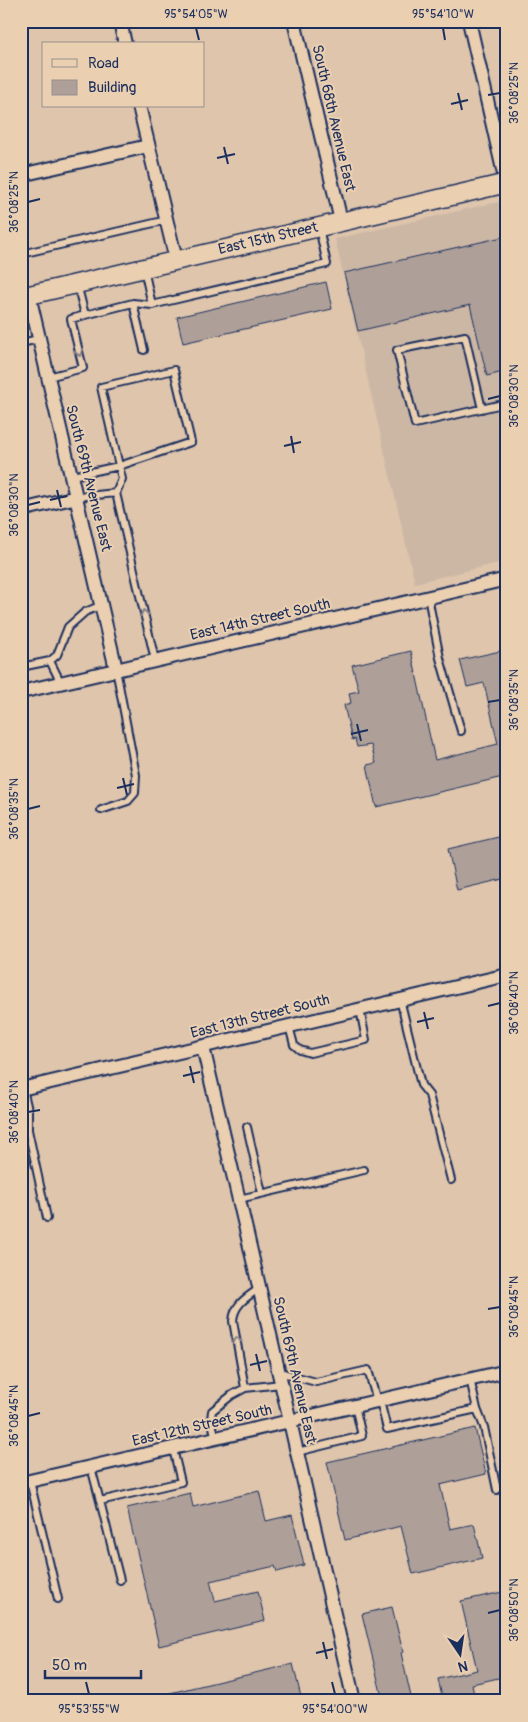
<svg xmlns="http://www.w3.org/2000/svg" width="528" height="1722" font-family="Pangolin,sans-serif">
	<style>
		.built { fill: #ccb7a5 }
		.building { fill: #aea099; stroke: #1b2f5e }
		.lines { fill: none; stroke-linecap: round; stroke-linejoin: round }
		.service-casing { stroke: #1b2f5e; stroke-width: 10 }
		.minor-casing { stroke: #1b2f5e; stroke-width: 16 }
		.secondary-casing { stroke: #1b2f5e; stroke-width: 21 }
		.service { stroke: #eacfb1; stroke-width: 6 }
		.minor { stroke: #eacfb1; stroke-width: 12 }
		.secondary { stroke: #eacfb1; stroke-width: 18 }
		.oneway { stroke: #827f88 }
		.ticks { fill: none; stroke: #1b2f5e; stroke-width: 2 }
		.labels { text-anchor: middle; stroke-width: 4; stroke-linejoin: round; paint-order: stroke }
		.street-label { font-size: 15px; fill: #1b2f5e; stroke: #eacfb1 }
		.neatline { fill: none; stroke: #1b2f5e; stroke-width: 2 }
		.ticks-label { font-size: 12px; text-anchor: middle; fill: #1b2f5e }
	</style>
	<rect width="100%" height="100%" fill="#dec5ac"/>
	<filter id="ink" filterUnits="userSpaceOnUse"><feTurbulence type="fractalNoise" baseFrequency=".02" numOctaves="2"/><feDisplacementMap in="SourceGraphic" scale="10" xChannelSelector="R" yChannelSelector="G"/><feConvolveMatrix kernelMatrix="1 2 1 2 8 2 1 2 1" color-interpolation-filters="sRGB"/></filter>
	<g filter="url(#ink)">
		<path class="built" d="M507,200V561L415,583L335,239Z"/>
		<path class="building" d="M507,236V371L487,376L470,305L358,331L344,273Z
			M326,282L332,309L183,343L177,317Z
			M505,650L507,656V776L376,807L367,765L376,763L371,745L357,747L355,739L352,740L344,705L351,703L349,693L359,691L352,665L411,651L435,760L498,744L484,683L467,687L460,660Z
			M507,835V878L457,890L448,849Z
			M475,1428L486,1474L440,1485L450,1529L474,1524L482,1558L413,1574L401,1526L345,1540L327,1462Z
			M259,1491L266,1521L292,1515L304,1565L277,1572L275,1566L210,1581L215,1601L258,1591L265,1621L159,1646L127,1508L190,1493L193,1507Z
			M507,1591V1676L472,1684L475,1701H443L438,1679L477,1670L461,1601Z
			M392,1607L403,1652L401,1653L412,1701H383L362,1614Z
			M293,1664L302,1701H154L153,1697Z"/>
		<g class="lines">
			<g class="service-casing">
				<path id="service" d="M21,254L167,220
					M144,269L152,305
					M77,284L85,315L133,303L152,305L327,264L319,228
					M133,303L144,350
					M21,343L39,339
					M48,377L83,368L71,319L85,315
					M482,409L465,336L397,350L415,424L507,403
					M72,476L119,466L191,442L174,370L101,387L122,479L116,493L155,660
					M77,497L116,493
					M428,597L440,658L461,731
					M50,661L61,683
					M21,667L50,661L57,655L68,627L85,612L102,605
					M101,810L128,801L135,793L136,775L116,669
					M400,999L421,1085L429,1095L451,1180
					M289,1026L294,1045L300,1050L310,1053L366,1040L360,1009
					M23,1089L28,1110V1130L47,1218
					M247,1127L262,1193
					M239,1199L364,1170
					M279,1372L316,1382L368,1370L377,1401
					M245,1388L233,1321C234,1304 247,1297 260,1288
					M380,1401L387,1429L477,1409L470,1379
					M477,1409L484,1427L497,1490
					M216,1439L211,1419L212,1411L232,1395L245,1388L281,1384
					M297,1452L362,1436L355,1406
					M91,1467L100,1501L181,1482L173,1449
					M30,1481L58,1599
					M100,1501L120,1580"/>
			</g>
			<g class="minor-casing">
				<path id="minor" d="M120,21L125,44
					M294,21L341,221
					M469,21L506,183
					M139,106L176,260
					M21,175L148,146
					M29,295L116,669
					M21,510L77,497
					M21,692L507,579
					M203,1047L247,1234L354,1701
					M21,1089L507,975
					M21,1483L507,1371"/>
			</g>
			<g class="secondary-casing">
				<path id="secondary" d="M21,297L507,183"/>
			</g>
			<use href="#service" class="service"/>
			<use href="#minor" class="minor"/>
			<use href="#secondary" class="secondary"/>
		</g>
		<defs><path id="oneway-chevron" d="M-2-3.5L2.5 0L-2 3.5" fill="none" stroke-width="1.6" stroke-linecap="round" stroke-linejoin="round" transform="scale(1.25)"/></defs>
		<g class="oneway">
			<use href="#oneway-chevron" transform="translate(79 353) rotate(76)"/>
			<use href="#oneway-chevron" transform="translate(144 613) rotate(-103)"/>
			<use href="#oneway-chevron" transform="translate(237 1340) rotate(-100)"/>
		</g>
	</g>
	<path class="ticks" d="M196,28L199,40M443,28L445,40M458,93L462,110M488,95L500,93M451,104L468,100M224,147L228,164M217,158L235,154M28,202L40,199M488,399L500,396M291,436L294,453M284,446L301,442M57,490L61,507M50,500L67,496M28,505L40,502M488,702L500,700M357,724L361,741M351,734L368,730M123,778L127,795M117,788L134,784M28,809L40,806M488,1006L500,1003M424,1012L428,1029M417,1022L434,1018M190,1066L194,1083M183,1076L200,1072M28,1112L40,1110M488,1309L500,1307M256,1354L260,1371M250,1365L267,1361M28,1416L40,1413M488,1613L500,1610M323,1642L327,1659M316,1653L333,1649M86,1682L89,1694M332,1682L335,1694"/>
	<g class="labels">
		<g class="street-label">
			<text transform="translate(334 118) rotate(77)" y="5">South 68th Avenue East</text>
			<text transform="translate(268 238) rotate(-13)" y="5">East 15th Street</text>
			<text transform="translate(89 478) rotate(76)" y="5">South 69th Avenue East</text>
			<text transform="translate(260 619) rotate(-13)" y="5">East 14th Street South</text>
			<text transform="translate(260 1016) rotate(-14)" y="5">East 13th Street South</text>
			<text transform="translate(295 1370) rotate(77)" y="5">South 69th Avenue East</text>
			<text transform="translate(202 1425) rotate(-13)" y="5">East 12th Street South</text>
		</g>
	</g>
	<rect width="528" height="1722" fill="none" stroke="#eacfb1" stroke-width="55"/>
	<rect x="42" y="42" width="162" height="65" fill="#eacfb1" stroke="#978f90"/>
	<rect x="52" y="59" width="25" height="8" fill="#eacfb1" stroke="#978f90"/>
	<text x="88" y="68" font-size="15" fill="#1b2f5e">Road</text>
	<rect x="52" y="80" width="25" height="15" fill="#aea099" stroke="#978f90"/>
	<text x="88" y="92" font-size="15" fill="#1b2f5e">Building</text>
	<g transform="translate(460 1654) rotate(167)" stroke="#eacfb1" stroke-width="4" paint-order="stroke">
	<path d="M0-4L9 19L0 12L-9 19Z" fill="#1b2f5e"/>
	<text y="-8" font-size="14" font-weight="bold" text-anchor="middle" fill="#1b2f5e">N</text>
	</g>
	<path d="M45 1670v8h96v-8" fill="none" stroke="#1b2f5e" stroke-width="2.5"/>
	<text x="52" y="1670" font-size="15" fill="#1b2f5e" stroke="#eacfb1" stroke-width="4" paint-order="stroke">50 m</text>
	<rect x="28" y="28" width="472" height="1666" class="neatline"/>
	<g class="ticks-label">
		<text x="196" y="18">95°54'05"W</text>
		<text x="443" y="18">95°54'10"W</text>
		<text transform="translate(514 93) rotate(-90)" y="4">36°08'25"N</text>
		<text transform="translate(14 202) rotate(-90)" y="4">36°08'25"N</text>
		<text transform="translate(514 396) rotate(-90)" y="4">36°08'30"N</text>
		<text transform="translate(14 505) rotate(-90)" y="4">36°08'30"N</text>
		<text transform="translate(514 700) rotate(-90)" y="4">36°08'35"N</text>
		<text transform="translate(14 809) rotate(-90)" y="4">36°08'35"N</text>
		<text transform="translate(514 1003) rotate(-90)" y="4">36°08'40"N</text>
		<text transform="translate(14 1112) rotate(-90)" y="4">36°08'40"N</text>
		<text transform="translate(514 1307) rotate(-90)" y="4">36°08'45"N</text>
		<text transform="translate(14 1416) rotate(-90)" y="4">36°08'45"N</text>
		<text transform="translate(514 1610) rotate(-90)" y="4">36°08'50"N</text>
		<text x="89" y="1713">95°53'55"W</text>
		<text x="335" y="1713">95°54'00"W</text>
	</g>
</svg>
